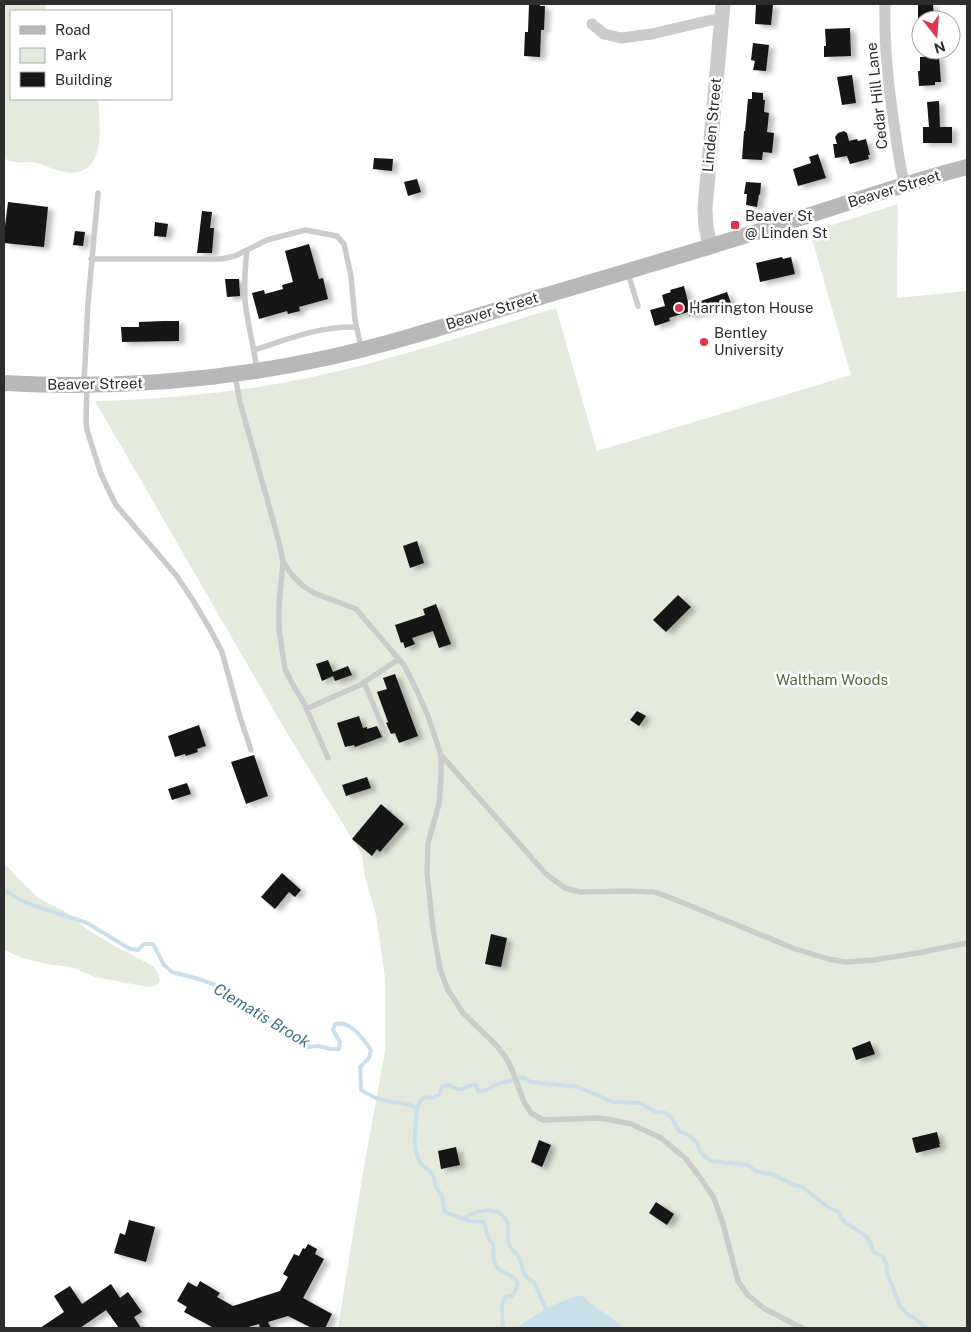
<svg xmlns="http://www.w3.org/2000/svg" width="971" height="1332" font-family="'Public Sans',sans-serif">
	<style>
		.green { fill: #e5ebdc }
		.water { fill: #c9e0eb }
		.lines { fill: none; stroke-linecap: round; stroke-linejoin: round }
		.stream { stroke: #c9e0eb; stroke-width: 4 }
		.building { fill: #151515; filter: url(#shadow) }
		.service { stroke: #cbcbcb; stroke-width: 5.5 }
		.minor { stroke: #cbcbcb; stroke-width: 11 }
		.tertiary { stroke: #cbcbcb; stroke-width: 15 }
		.secondary { stroke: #b8b8b8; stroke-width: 16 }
		.poi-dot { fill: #e2344c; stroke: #fff; stroke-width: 2 }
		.labels { text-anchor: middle; stroke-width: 5; stroke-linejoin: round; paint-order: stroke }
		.street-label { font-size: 15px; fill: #2e2e2e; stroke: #fff }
		.poi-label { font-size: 15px; fill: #2e2e2e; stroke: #fff; text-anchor: start }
		.park-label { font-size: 15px; fill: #54693c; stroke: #fff }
		.water-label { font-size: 16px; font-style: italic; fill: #3e758f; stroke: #fff }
	</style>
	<defs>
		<filter id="shadow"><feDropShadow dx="5.5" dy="3" stdDeviation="2.5" flood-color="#0004"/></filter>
	</defs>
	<rect width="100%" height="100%" fill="#fff"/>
	<path class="green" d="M4,4H46L45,11H11V99H98C100,127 107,179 64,172C55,170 46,166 38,163C26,160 15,166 4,158Z
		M898,204L897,298L967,291V1328H338L363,1172L385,1051V978L376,915L365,877L362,855L287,733L95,401C168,399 241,392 312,377C395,359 475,332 556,308L597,451L851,375L810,232Z
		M4,863L38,898L66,912L88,930L113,945L153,966L158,974L160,981L158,985L148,987L95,977L71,967L46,964L22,958L4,950Z"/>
	<path class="water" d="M578,1296H583L590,1303L620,1324L621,1328H516C535,1315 555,1302 578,1296Z"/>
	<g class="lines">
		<path class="stream" d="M4,890L24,902L87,923L130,949L138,950L144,944H153L164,965L172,972L195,978L213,984L237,997L261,1015L308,1047L318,1046L331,1049H339L340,1042L333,1030L335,1024C350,1020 363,1038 371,1050L369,1058L360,1067L361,1090C368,1094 374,1098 382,1100C395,1104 404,1101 417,1108L421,1100L425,1097L432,1098L439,1095L442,1087L449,1085C465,1095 462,1084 476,1085L478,1091C490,1092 491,1085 501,1083C509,1081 515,1080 522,1077L531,1082L578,1087L613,1102L640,1103L656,1112L665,1113L671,1117L679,1131L690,1136L698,1144L700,1151L705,1157L711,1161L748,1165L756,1171L764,1173L772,1174L794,1185L801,1186L829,1208L839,1212C843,1230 869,1227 873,1251L883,1257L886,1263L887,1272L900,1306L908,1315L916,1319L926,1328
			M417,1108C416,1126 411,1146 420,1162C424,1169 430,1168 433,1176C435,1180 434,1184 436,1187C438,1191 441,1193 442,1197C444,1202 443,1207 445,1212L469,1221L484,1222C488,1231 484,1235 493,1244C494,1252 492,1261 497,1267C505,1278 527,1274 512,1296C510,1296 506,1296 504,1298C500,1302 503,1322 503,1328
			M463,1219C475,1210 499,1204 507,1222C510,1229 507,1234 508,1241C509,1249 515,1251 519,1257C522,1263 521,1270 525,1275C527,1279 531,1280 534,1282L546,1309"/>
	</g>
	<path class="building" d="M529,4H540V6H545L544,30H541L540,57L524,56L525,32H528Z
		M756,4H773L771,25L755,24Z
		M918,4H933L934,20H918Z
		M850,28L851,56L824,57V46H826L825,29Z
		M753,43L769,45L766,71L753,70L755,61L751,60Z
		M939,56L941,82H935V85L919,86L918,71H920V57Z
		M852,75L856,103L842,105L837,77Z
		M752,92L763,93V100H765L764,112L769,113L767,132L774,133L772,153L763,152L762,160L742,159L744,131H745L748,99H752Z
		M939,101L940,127H952V143H923V127H929L927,102Z
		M844,131L847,133L849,141L857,139L858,141L866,139L870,155H868L869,159L850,164L847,156L835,158L833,144H837L835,137L838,133Z
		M818,154L826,178L798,186L793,169L811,163L809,157Z
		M374,158L393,159L392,171L373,169Z
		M417,179L421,192L408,196L404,182Z
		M746,182L761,183L760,195L759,194L757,207L746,205L747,194H744Z
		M8,202L48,207L44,247L4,243V226H5Z
		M202,211L212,212L210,228H214L212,253H197Z
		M155,222L168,224L166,237L154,236Z
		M75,231L85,232L83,246L73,245Z
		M309,244L319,279L323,278L328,299L299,307L300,311L288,314L287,311L259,319L252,293L264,290L265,294L283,289L282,285L293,282L285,251Z
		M782,257L783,259L791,257L795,274L760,282L756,263Z
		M225,279H239L240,296L227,297Z
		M684,286L688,302L697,300L698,302L727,292L732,306L718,311L717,307L689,316L688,312L669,318L670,321L655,326L650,310L665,306L662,295L671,292L670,290Z
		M164,321H179V341L122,342L121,327H139V322Z
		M417,541L424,563L410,568L403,546Z
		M678,595L691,607L666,632L653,620Z
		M436,604L451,644L439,648L433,631L412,638L415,644L405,648L403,642L401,643L395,625L425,615L423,609Z
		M328,660L333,672L348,666L352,675L335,681L333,676L322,681L316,664Z
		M395,674L418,736L399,743L395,733L391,734L386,723L388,722L377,692L387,689L383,678Z
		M637,711L646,716L639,726L630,720Z
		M359,716L363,728L367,727V729L377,726L382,737L355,747L354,745L345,747L337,723Z
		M199,725L206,746L197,749L198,752L186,756L185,754L175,757L168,736Z
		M254,755L268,796L246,804L231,762Z
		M367,777L371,788L346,796L342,785Z
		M187,783L191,794L172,800L168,789Z
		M381,804L404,824L380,852L377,849L372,856L352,839Z
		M282,873L301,890L295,897L289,892L275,909L261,897Z
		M491,934L507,938L501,967L485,964Z
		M870,1041L875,1054L856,1060L852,1048Z
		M937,1132L940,1144H939L940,1147L916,1153L912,1138Z
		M539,1140L551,1145L542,1167L531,1162Z
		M456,1147L460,1165L441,1169L438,1151Z
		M656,1202L674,1214L667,1225L649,1213Z
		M129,1220L155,1227L146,1262L114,1253L120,1233L125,1235Z
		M308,1244L317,1249L315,1254L324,1259L303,1298L332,1314L325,1328H312L288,1316L268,1322L271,1328H260L259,1324L245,1328H214L184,1312L187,1307L177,1301L188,1282L197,1287L200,1281L220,1293L217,1297L233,1306L280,1291L288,1277L283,1274L294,1254L299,1256L303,1248L305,1249Z
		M111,1284L120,1298L128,1292L142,1312L134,1317L141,1328H119L106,1310L80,1328H40L64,1312L54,1296L70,1286L82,1304Z"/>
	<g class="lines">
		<path class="service" d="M247,251C245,269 243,290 246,309C249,329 254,349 257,370
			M91,259H221L235,256L267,240L305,230L337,236L344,244L351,276L355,320L361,347
			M628,273L638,306
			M254,350C288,339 320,326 356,327
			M235,376L240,402L279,542L283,562L279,605V629L285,669L294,687L304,703L328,758
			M84,383L88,303L98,193
			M87,387L86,421L87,430L101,474L108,489L116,505L176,575L194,602L210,629L222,652L240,717L251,750
			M283,562L292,575L303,586L314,593L356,609L404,665L417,691L428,716L441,755V779L439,804L428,843L427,873L433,929L440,969L448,990L463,1013L497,1046L506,1058L513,1072L524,1102L531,1113L543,1120L598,1118L612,1120L631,1124L661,1138L686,1159L699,1176L714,1198L724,1227L738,1281L747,1294L763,1308L802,1328
			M364,682L386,735
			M306,709L360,685L399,659
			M441,755L546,874L565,888L580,892L625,891L654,892L671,898L793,948L828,959L846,962L874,960L918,953L967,943"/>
		<path class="minor" d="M885,4C884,44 888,84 894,124C897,144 899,165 905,185
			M592,24L604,34L621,38L652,34L711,20H721"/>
		<path class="tertiary" d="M710,246L706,227L705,208L723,4"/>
		<path class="secondary" d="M4,383C112,389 220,381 326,358C396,343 464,320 533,299C619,274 705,249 791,221C849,203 908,182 967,167"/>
	</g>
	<g class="poi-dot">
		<rect x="730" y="220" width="10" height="10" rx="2.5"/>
		<circle cx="679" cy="308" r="5"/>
		<circle cx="704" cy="342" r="5"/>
	</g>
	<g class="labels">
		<g class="street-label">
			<text transform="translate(877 96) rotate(-96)" y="5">Cedar Hill Lane</text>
			<text transform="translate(712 125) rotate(-85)" y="5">Linden Street</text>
			<text transform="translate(894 189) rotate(-17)" y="5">Beaver Street</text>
			<text transform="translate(492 311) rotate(-17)" y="5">Beaver Street</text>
			<text transform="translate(95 384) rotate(-1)" y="5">Beaver Street</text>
		</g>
		<g class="poi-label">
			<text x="745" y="221">Beaver St<tspan x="745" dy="17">@ Linden St</tspan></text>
			<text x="689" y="313">Harrington House</text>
			<text x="714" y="338">Bentley<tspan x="714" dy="17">University</tspan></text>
		</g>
		<g class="park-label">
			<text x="832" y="685">Waltham Woods</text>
		</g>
		<g class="water-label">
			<text transform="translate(262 1015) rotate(31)" y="6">Clematis Brook</text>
		</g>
	</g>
	<rect width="971" height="1332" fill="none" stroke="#2e2e2e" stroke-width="10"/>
	<rect x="10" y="10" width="162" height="90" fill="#ffffff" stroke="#ababab"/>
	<rect x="20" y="26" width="25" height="8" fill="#b8b8b8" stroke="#ababab"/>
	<text x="55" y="35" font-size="15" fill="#2e2e2e">Road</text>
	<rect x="20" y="48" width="25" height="15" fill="#e5ebdc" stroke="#ababab"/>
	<text x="55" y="60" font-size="15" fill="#2e2e2e">Park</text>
	<rect x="20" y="72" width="25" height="15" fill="#151515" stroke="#ababab"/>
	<text x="55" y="85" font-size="15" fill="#2e2e2e">Building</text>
	<g transform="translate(936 35) rotate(163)"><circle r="24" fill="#ffffff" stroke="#ababab"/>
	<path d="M0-4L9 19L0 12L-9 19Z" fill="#e2344c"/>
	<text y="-8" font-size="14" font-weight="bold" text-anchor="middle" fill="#2e2e2e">N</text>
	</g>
</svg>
